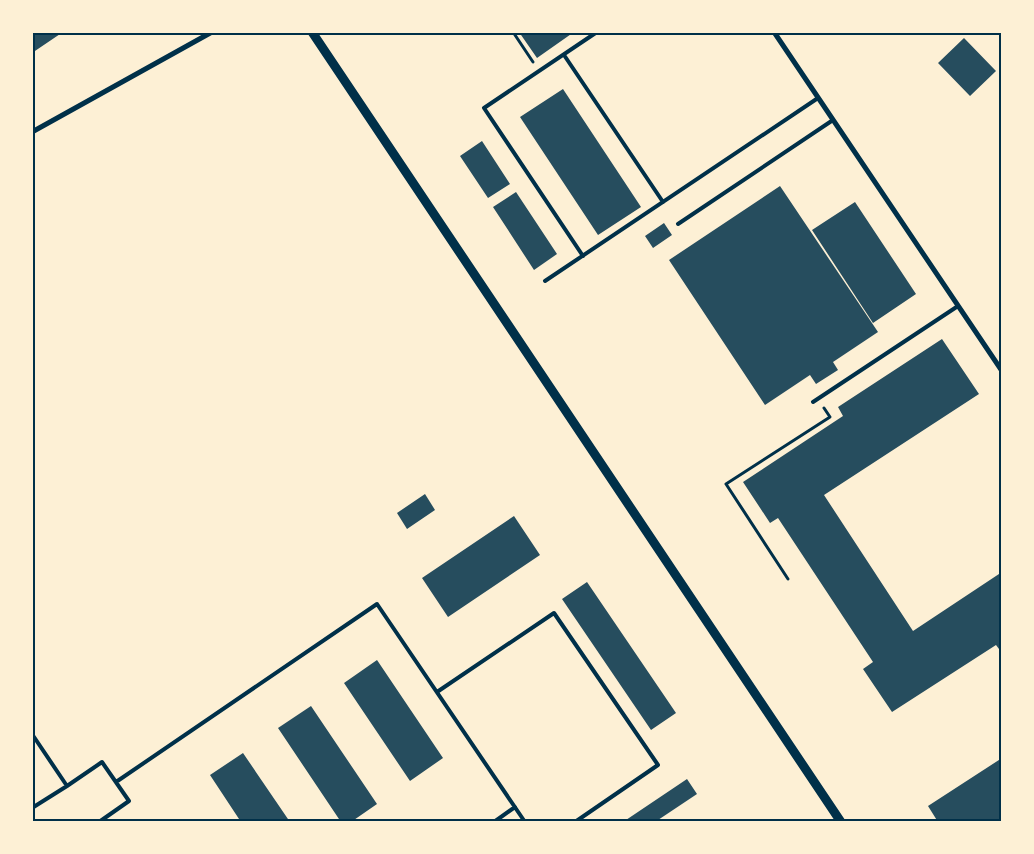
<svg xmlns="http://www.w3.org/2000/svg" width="1034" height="854" font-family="'DM Sans',sans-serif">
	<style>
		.building { fill: #264d5e }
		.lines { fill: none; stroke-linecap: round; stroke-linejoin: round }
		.path { stroke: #003049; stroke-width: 3 }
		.service { stroke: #003049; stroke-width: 4 }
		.minor { stroke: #003049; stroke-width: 5 }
		.tertiary { stroke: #003049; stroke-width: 9 }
		.neatline { fill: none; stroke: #003049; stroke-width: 2 }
	</style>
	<rect width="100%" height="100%" fill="#fdf0d5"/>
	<path class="building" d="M32,32H63L32,53Z
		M519,32H574L537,58Z
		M964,38L996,71L970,96L938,63Z
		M563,89L641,207L598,235L520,117Z
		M482,141L510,184L488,198L460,156Z
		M780,186L878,332L833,362L838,370L816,384L810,375L765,405L669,260Z
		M516,192L557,254L534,270L493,207Z
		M855,202L916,294L873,323L812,230Z
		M664,223L672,235L653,248L645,236Z
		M942,339L979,394L824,495L913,631L1002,572V653L996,645L892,712L863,669L873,662L778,518L770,523L743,482L843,416L838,407Z
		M425,494L435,510L407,529L397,513Z
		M514,516L540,555L448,617L422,578Z
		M587,582L676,713L651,730L562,599Z
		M377,660L443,758L410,781L344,683Z
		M311,706L377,804L351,822H341L278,728Z
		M243,753L290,822H241L210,775Z
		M1002,758V822H938L928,806Z
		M687,779L697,794L655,822H623Z"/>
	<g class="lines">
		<path class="path" d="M513,32L533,62
			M788,579L726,484L830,417L824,408"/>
		<path class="service" d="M564,55L663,202
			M678,224L833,120
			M583,256L484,108L597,32
			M545,281L818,98
			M813,402L958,306
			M437,692L554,613L658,765L575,822
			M32,734L67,786L32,808
			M116,782L377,604L525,822
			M67,786L102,762L129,801L99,822
			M494,822L515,807"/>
		<path class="minor" d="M774,32L1002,371
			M32,132L212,32"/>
		<path class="tertiary" d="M312,32L841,822"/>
	</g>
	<rect width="1034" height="854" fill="none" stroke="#fdf0d5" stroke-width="68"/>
	<rect x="34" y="34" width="966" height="786" class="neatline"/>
</svg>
